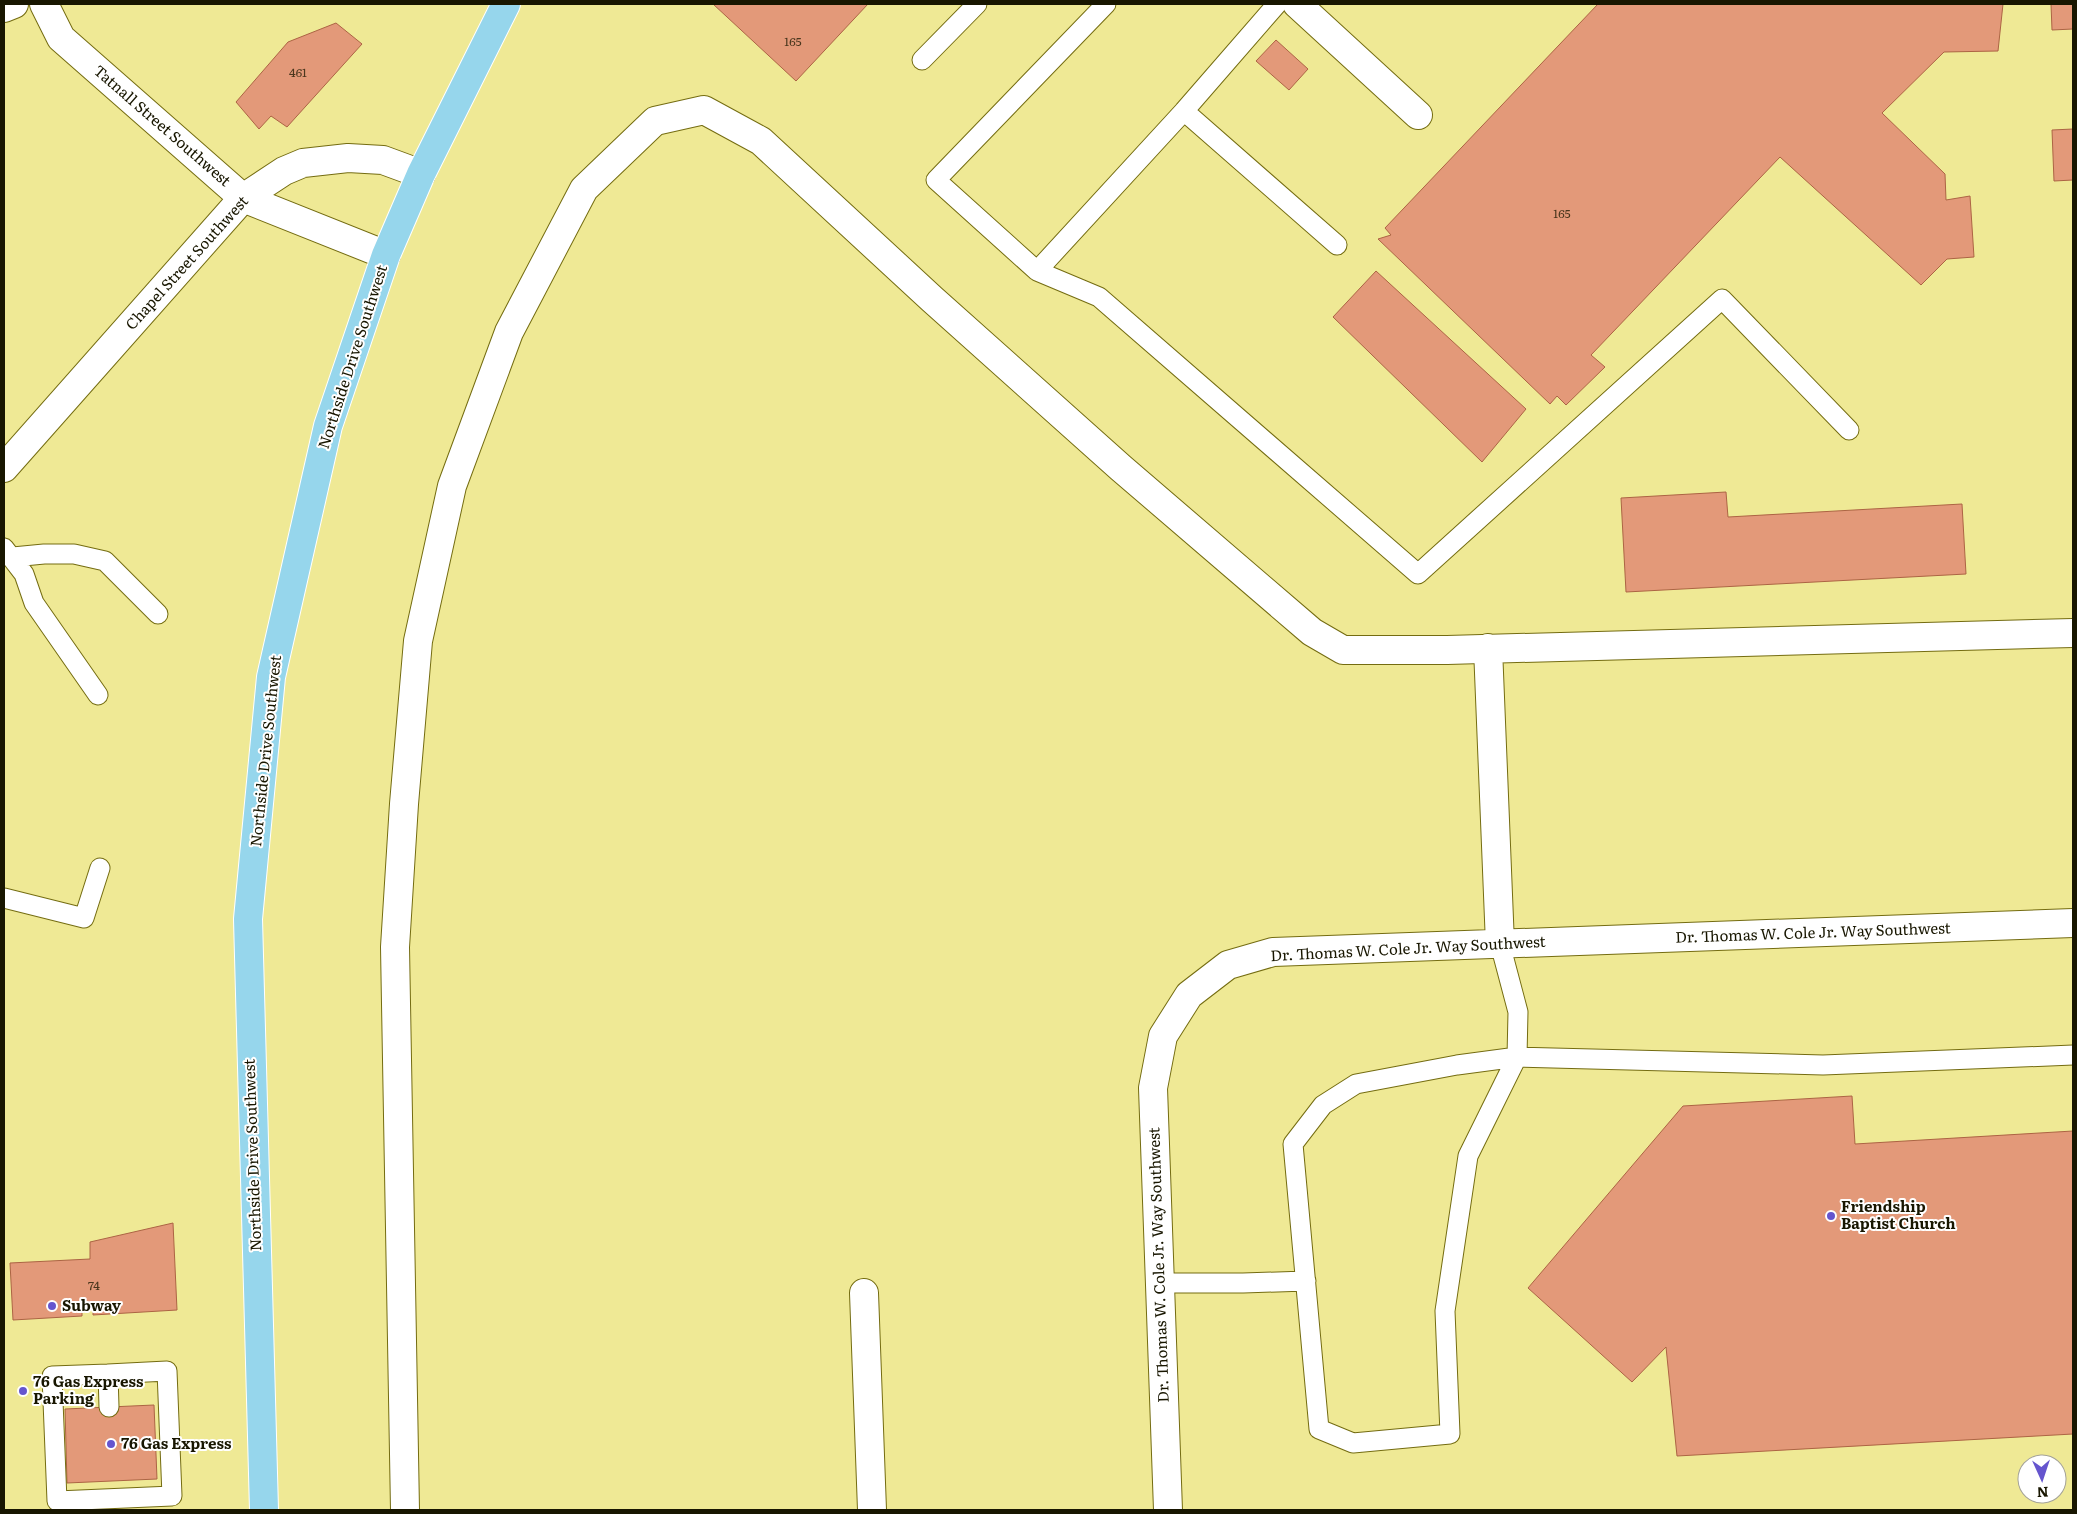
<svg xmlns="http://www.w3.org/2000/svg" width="2077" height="1514" font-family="Literata,serif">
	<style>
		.building { fill: #e39979; stroke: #ac6444 }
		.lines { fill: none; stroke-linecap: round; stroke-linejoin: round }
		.lane-casing { stroke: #746c11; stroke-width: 21 }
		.street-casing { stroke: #746c11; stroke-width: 30 }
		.primary-casing { stroke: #fff; stroke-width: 30 }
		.lane { stroke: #fff; stroke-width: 19 }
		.street { stroke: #fff; stroke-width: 28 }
		.primary { stroke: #96d6ec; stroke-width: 28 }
		.poi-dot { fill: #6555ce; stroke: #fff; stroke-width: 2 }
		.labels { text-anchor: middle; stroke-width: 4; stroke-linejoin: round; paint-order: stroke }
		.number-label { font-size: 12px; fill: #4b371e }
		.street-label { font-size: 15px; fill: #181600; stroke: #fff }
		.poi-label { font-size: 15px; font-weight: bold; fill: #181600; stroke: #fff; text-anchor: start }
	</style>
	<rect width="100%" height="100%" fill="#efe995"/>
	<path class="building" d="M713,4H868L796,81Z
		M1598,4H2003L1998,51L1944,52L1882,113L1945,174L1946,200L1970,196L1974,257L1947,259L1921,285L1780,157L1591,355L1605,367L1566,405L1557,396L1550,404L1378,239L1391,235L1385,228Z
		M2051,4H2073V29L2052,30Z
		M336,23L362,44L287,127L271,116L259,129L236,102L288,42Z
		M1276,40L1308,69L1289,90L1256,61Z
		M2073,129V180L2054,181L2052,130Z
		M1376,271L1526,409L1482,462L1333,317Z
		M1726,492L1728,517L1962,504L1966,574L1626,592L1621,498Z
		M1852,1096L1855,1144L2073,1131V1434L1677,1456L1666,1347L1632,1382L1528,1288L1683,1106Z
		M173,1223L177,1310L93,1315V1308L82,1309V1316L13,1320L10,1263L90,1259V1242Z
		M154,1405L157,1479L67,1483L65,1409Z"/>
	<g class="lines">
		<g class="lane-casing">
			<path id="lane" d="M1106,4L936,180L1037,271L1184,111L1277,4
				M922,60L977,4
				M1184,111L1337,245
				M1037,271L1099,297L1418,574L1722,299L1849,430
				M4,548L24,574L34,603L98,695
				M13,557L44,554H74L105,561L158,614
				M4,898L84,918L100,868
				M1500,944L1518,1012L1517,1057L1468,1156L1445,1311L1450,1434L1353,1443L1319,1429L1293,1144L1323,1105L1356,1084L1457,1065L1517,1057L1823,1065L2073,1055
				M1160,1283H1243L1306,1281
				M108,1374L52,1376L57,1501L172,1496L167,1371L108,1374L109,1407"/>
		</g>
		<g class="street-casing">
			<path id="street" d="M44,4L61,38L243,198L386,255
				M1297,4L1418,115
				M4,8L14,4
				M4,468L243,198L284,171L303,163L348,158L383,160L421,174
				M1488,648L1500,944
				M864,1293L872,1510
				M405,1510L395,947L404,804L418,641L452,486L509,332L584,189L655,121L704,110L761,141L932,299L1121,468L1312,632L1343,650H1447L2073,633
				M1168,1510L1153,1088L1163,1036L1189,995L1228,965L1273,952L2073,923"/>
		</g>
		<g class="primary-casing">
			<path id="primary" d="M264,1510L248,919L271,677L328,426L386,255L421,174L506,4"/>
		</g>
		<use href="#lane" class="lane"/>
		<use href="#street" class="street"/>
		<use href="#primary" class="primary"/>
	</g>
	<g class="poi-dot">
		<circle cx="1831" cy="1216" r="5"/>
		<circle cx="52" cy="1306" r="5"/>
		<circle cx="23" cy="1391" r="5"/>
		<circle cx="111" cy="1444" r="5"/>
	</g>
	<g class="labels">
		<g class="number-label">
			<text x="793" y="46">165</text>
			<text x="298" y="77">461</text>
			<text x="1562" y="218">165</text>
			<text x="94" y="1290">74</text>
		</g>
		<g class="street-label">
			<text transform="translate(162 126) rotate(41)" y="5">Tatnall Street Southwest</text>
			<text transform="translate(187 263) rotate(-48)" y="5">Chapel Street Southwest</text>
			<text transform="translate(353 357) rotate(-72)" y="5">Northside Drive Southwest</text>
			<text transform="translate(266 751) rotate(-84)" y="5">Northside Drive Southwest</text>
			<text transform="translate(1813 933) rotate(-2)" y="5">Dr. Thomas W. Cole Jr. Way Southwest</text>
			<text transform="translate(1408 949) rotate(-3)" y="5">Dr. Thomas W. Cole Jr. Way Southwest</text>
			<text transform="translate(253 1155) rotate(-92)" y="5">Northside Drive Southwest</text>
			<text transform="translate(1159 1265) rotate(-92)" y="5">Dr. Thomas W. Cole Jr. Way Southwest</text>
		</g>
		<g class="poi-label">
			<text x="1841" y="1212">Friendship<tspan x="1841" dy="17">Baptist Church</tspan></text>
			<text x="62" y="1311">Subway</text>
			<text x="33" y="1387">76 Gas Express<tspan x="33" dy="17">Parking</tspan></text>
			<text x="121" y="1449">76 Gas Express</text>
		</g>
	</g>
	<rect width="2077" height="1514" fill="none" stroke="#181600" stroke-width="10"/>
	<g transform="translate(2042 1479) rotate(177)"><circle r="24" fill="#ffffff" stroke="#a3a299"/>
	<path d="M0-4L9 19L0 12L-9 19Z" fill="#6555ce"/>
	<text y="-8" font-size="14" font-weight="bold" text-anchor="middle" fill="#181600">N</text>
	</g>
</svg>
